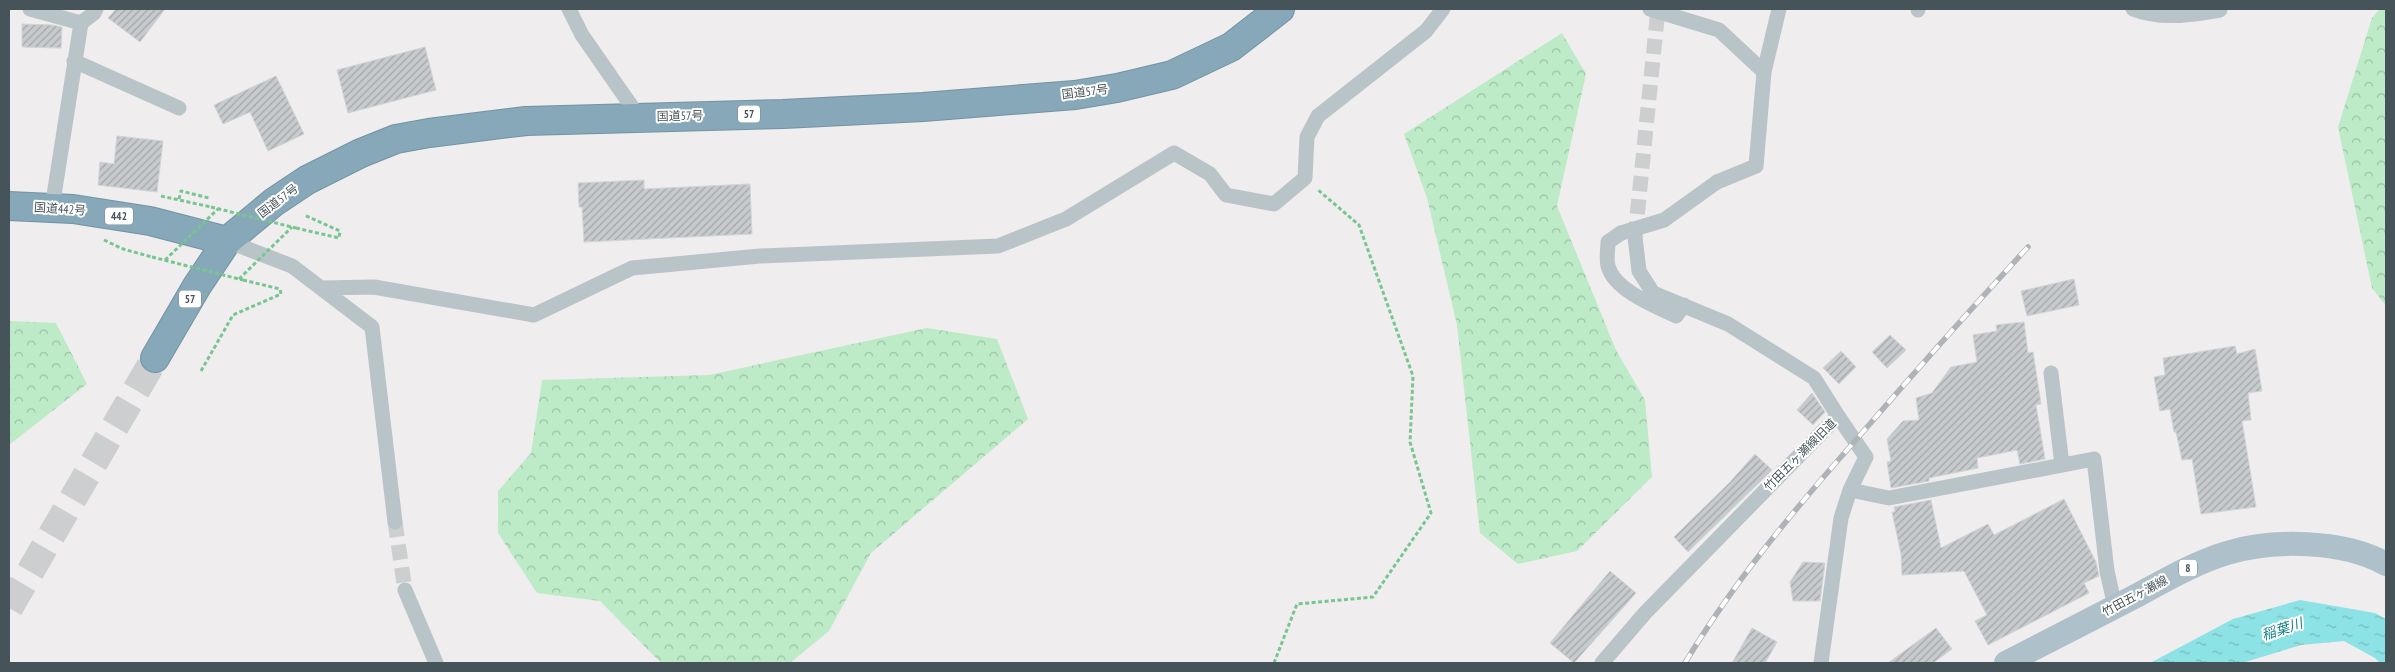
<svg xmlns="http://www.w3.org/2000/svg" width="2395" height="672" font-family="'PT Sans Narrow','Noto Sans JP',sans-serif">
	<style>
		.forest { fill: url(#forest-crowns) }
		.water { fill: url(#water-ripples) }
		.building { fill: url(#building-hatch); stroke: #d1d4d8 }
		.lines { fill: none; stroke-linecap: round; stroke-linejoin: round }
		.street-tunnel { stroke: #cdcecf; stroke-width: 15; stroke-dasharray: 15 8; stroke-linecap: butt }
		.highway-tunnel { stroke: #cdcecf; stroke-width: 28; stroke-dasharray: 28 14; stroke-linecap: butt }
		.highway-casing { stroke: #7293a4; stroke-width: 30 }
		.path { stroke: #77c692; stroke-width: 3; stroke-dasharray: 4 2.5; stroke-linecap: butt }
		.street { stroke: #b9c4c8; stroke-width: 15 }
		.primary { stroke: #aec1ca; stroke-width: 24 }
		.highway { stroke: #87a8b9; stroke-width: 28 }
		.rail-casing { stroke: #afb3b7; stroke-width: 5.5 }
		.rail { stroke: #fff; stroke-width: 4; stroke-dasharray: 11; stroke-linecap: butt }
		.path-bridge { stroke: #77c692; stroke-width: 3; stroke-dasharray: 4 2.5; stroke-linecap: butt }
		.street-bridge { stroke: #b9c4c8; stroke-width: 15 }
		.labels { text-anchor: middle; stroke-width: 4; stroke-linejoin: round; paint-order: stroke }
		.shield { fill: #fff; stroke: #7e878a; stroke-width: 1 }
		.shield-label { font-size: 11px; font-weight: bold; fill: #465358 }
		.street-label { font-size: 12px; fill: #465358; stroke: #fff }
		.water-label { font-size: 14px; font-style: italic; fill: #158387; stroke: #fff }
	</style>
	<defs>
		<pattern id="forest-crowns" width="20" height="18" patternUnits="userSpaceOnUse" patternTransform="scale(1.25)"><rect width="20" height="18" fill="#bdebc7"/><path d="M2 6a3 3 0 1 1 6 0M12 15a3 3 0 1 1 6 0" fill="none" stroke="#9bc1a4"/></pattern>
		<pattern id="water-ripples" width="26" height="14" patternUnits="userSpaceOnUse" patternTransform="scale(1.25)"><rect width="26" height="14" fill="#8de2e5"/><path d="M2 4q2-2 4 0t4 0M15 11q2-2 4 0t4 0" fill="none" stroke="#75babc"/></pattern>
		<pattern id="building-hatch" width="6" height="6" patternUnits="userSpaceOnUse" patternTransform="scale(1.25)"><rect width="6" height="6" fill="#c7cbce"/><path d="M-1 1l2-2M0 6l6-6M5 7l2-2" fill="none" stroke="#a3a7aa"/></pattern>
	</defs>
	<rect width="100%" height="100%" fill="#efeded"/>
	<path class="forest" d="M2380,9H2386V306L2372,288L2338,127L2372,18Z
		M1562,33L1586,74L1557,206L1616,350L1645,400L1652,477L1577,551L1518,564L1480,533L1457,325L1427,198L1404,134Z
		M9,321L56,323L87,384L9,445Z
		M927,328L997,339L1028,419L871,553L829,631L790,663H661L600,601L537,593L498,533V491L531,453L542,380L709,375Z"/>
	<path class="water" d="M2300,600L2375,613L2386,619V663H2380L2375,658L2344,641L2301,645L2242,663H2150L2233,619Z"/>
	<path class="building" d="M116,9H165L140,42L108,18Z
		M22,24L52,25L62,27L61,48L22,47Z
		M425,47L436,90L348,113L337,70Z
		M276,76L304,134L268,151L250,112L223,124L214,105Z
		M117,136L163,141L157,192L98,185L100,162L114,164Z
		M644,180V189L750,184L752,234L584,242L582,207H579L578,183Z
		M2074,279L2079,305L2027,316L2021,291Z
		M2024,322L2028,353L2033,352L2041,404L2036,405L2045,459L2020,464L2017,450L1977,458L1978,468L1929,478V481L1891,488L1887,462L1891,461L1887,439L1903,421L1919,420L1916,398L1932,393L1951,367L1977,362L1973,335L1997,331L1996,325Z
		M1890,335L1906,350L1887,368L1872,352Z
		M2235,346L2237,354L2255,349L2262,391L2248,393L2251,420L2242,421L2256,507L2201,514L2192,459L2182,460L2176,432H2174L2170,409L2160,411L2154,377L2165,375L2163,358Z
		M1841,351L1856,367L1839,384L1823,368Z
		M1812,393L1825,412L1813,425L1797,410Z
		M1755,454L1772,470L1688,552L1674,537L1730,482Z
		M2064,499L2096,562L2099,576L2084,583L2089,593L1988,645L1975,621L1987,615L1964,571L1902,575L1901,554L1892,512H1895L1894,507L1931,500L1941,548L1988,524L1994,535Z
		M1803,562L1825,563L1820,601H1793L1790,582Z
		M1610,571L1636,593L1574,663L1550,643Z
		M1752,628L1777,642L1765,663H1732Z
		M1936,628L1952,649L1933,663H1888Z"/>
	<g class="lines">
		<path class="street-tunnel" d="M1635,237L1658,9
			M395,522L405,590"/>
		<path class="highway-tunnel" d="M9,608L155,358"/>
		<g class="highway-casing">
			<path id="highway" d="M9,206L73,209L150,221L227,241
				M155,358L197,286L227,241L274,202L307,180L361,153L396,139L429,133L526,121L783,114L923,107L1075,95L1117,88L1172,75L1231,47L1280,9"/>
		</g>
		<path class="path" d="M161,196L211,207
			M179,199L181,191L209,198
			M296,228L339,238L340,231L304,215
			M104,240L123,249L152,257
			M201,371L233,315L281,294L280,289L243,280
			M1274,663L1297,604L1373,597L1431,513L1410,442L1413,376L1359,225L1317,189"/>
		<path class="street" d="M30,9L81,23L52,208
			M569,9L582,35L639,117
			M1650,9L1719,30L1764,72
			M1918,9V10
			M2133,9C2161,20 2191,15 2220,10
			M81,23L94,13L96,9
			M74,61L179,108
			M1717,182L1756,166L1764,72L1779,9
			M1621,233L1608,242C1608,250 1606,259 1608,266C1614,290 1655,306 1676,316L1684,305
			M1635,237L1639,271L1653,293L1728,324L1814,378L1838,416
			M227,241L292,266L372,327L395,522
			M321,288L374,287L534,315L632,268L760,256L998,246L1066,219L1174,153L1210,174L1226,195L1274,204L1305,178L1307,137L1318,116L1426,31L1443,9
			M2051,373L2062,465
			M1850,490L1889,498L2094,459L2107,571L2115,607
			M405,590L436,663
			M1602,663L1645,613L1838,416L1866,457L1850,490L1841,518L1821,663"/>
		<path class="primary" d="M2006,663C2049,641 2091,619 2134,597C2164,581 2194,563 2227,553C2272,539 2344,540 2386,564"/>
		<use href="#highway" class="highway"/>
		<g class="rail-casing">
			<path id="rail" d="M1685,663C1733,583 1793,511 1855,441C1912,375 1969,311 2028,247"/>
		</g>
		<use href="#rail" class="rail"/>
		<path class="path-bridge" d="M211,207L296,228
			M152,257L243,280
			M165,260L218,209
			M239,279L292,227"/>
		<path class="street-bridge" d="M1621,233L1664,220L1717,182"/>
	</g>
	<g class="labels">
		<g class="shield">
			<rect x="738" y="105.5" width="22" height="17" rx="4"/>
			<rect x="105" y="207.5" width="28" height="17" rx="4"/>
			<rect x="179" y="290.5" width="22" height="17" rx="4"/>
			<rect x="2179" y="559.5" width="18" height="17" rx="4"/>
		</g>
		<g class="shield-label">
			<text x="749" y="118">57</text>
			<text x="119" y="220">442</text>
			<text x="190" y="303">57</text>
			<text x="2188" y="572">8</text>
		</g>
		<g class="street-label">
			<text transform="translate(1085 92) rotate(-7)" y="4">国道57号</text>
			<text transform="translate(680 116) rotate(-1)" y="4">国道57号</text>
			<text transform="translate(278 201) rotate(-37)" y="4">国道57号</text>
			<text transform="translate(60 209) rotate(4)" y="4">国道442号</text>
			<text transform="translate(1800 455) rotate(-45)" y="4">竹田五ヶ瀬線旧道</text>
			<text transform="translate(2135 596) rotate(-28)" y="4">竹田五ヶ瀬線</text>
		</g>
		<g class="water-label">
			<text transform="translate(2282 629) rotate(-18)" y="5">稲葉川</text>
		</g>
	</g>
	<rect width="2395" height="672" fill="none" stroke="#465358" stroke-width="20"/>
</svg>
